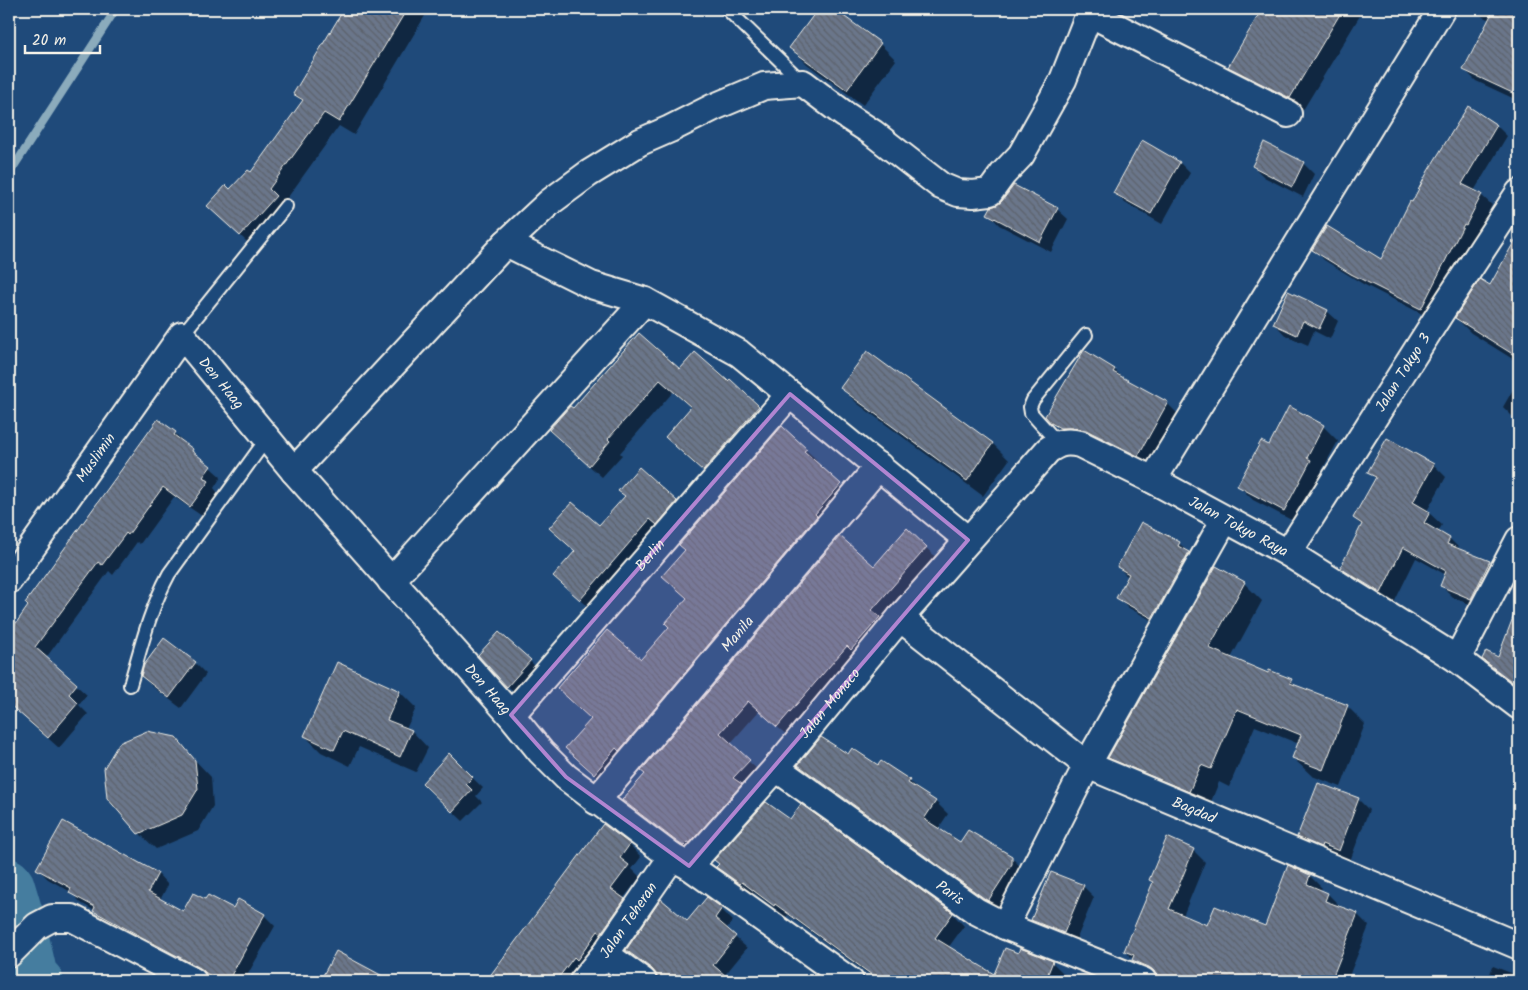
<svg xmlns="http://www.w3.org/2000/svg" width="1528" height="990" font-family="Kalam,sans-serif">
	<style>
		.shadow { fill: #0007 }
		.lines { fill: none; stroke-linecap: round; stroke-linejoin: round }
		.stream { stroke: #8babbc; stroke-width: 8 }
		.river { stroke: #457d9f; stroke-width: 45 }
		.building { fill: url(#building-back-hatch); stroke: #f4f1e8 }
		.service-casing { stroke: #f4f1e8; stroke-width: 16 }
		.minor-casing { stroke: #f4f1e8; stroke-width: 30 }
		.service { stroke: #1f4a7a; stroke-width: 12 }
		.minor { stroke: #1f4a7a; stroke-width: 26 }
		.marked { fill: #b185d1; fill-opacity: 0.2; stroke: #b185d1; stroke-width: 4; stroke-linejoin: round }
		.labels { text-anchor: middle; stroke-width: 4; stroke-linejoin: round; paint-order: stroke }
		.street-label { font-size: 15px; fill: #f4f1e8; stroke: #1f4a7a }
	</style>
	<defs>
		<pattern id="building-back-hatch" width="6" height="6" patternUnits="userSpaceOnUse" patternTransform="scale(1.25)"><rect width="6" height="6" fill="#6b768a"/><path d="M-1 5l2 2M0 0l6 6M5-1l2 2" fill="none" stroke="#5c616b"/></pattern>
	</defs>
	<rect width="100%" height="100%" fill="#1f4a7a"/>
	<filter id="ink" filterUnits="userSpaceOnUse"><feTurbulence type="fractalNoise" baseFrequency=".02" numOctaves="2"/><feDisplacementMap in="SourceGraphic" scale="10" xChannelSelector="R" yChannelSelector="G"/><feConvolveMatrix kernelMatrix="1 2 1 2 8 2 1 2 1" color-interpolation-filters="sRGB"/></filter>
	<g filter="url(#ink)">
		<path class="shadow" d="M346,9H429L354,135L339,126L283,204L255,249L223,220L230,191L251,174L303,102L295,94Z
			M819,9H832L880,44L896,60L863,105L807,64L791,48Z
			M1263,9H1364L1303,110L1243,80L1230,67Z
			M1475,9H1519V101L1476,81L1465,70L1490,20L1483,17Z
			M1468,108L1497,126L1507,136L1474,191L1481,195L1492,205L1477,235L1475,234L1432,319L1363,284L1324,260L1314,249L1381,261Z
			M1265,143L1303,163L1314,174L1303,197L1264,177L1253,166Z
			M1180,163L1190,173L1162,224L1125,203L1114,193Z
			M1057,209L1068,219L1051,252L999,225L989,214Z
			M1519,236V363L1471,333L1456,318L1490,287Z
			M1327,311L1338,321L1330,339L1314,331L1308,345L1285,335L1275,324Z
			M867,352L993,444L1009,460L983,496L858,404L841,388Z
			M1085,352L1115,370L1125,380L1167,403L1180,416L1151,468L1066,436L1052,423Z
			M680,371L728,383L730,381L771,420L717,483L666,437L692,408L673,392L620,453L622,455L602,477L563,443L573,410Z
			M1519,379V423L1503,407Z
			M1290,408L1323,426L1338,441L1321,472L1325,476L1299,524L1253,500L1239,486L1269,446Z
			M158,420L175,433L186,444L185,445L221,477L214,488L218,493L202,516L174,497L140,544L137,542L113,575L109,571L46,658L87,695L79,705L88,714L59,748L31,723L28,704L9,689V640L11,637L9,635Z
			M782,428L817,460L815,462L851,495L605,783L578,759L641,661L671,628L688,599L686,550Z
			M1388,439L1434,465L1446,477L1427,511L1442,525L1438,532L1450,539L1462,551L1489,562L1502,575L1484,610L1454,598L1442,586L1446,575L1416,558L1393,605L1354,580L1342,568L1362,526L1354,518L1376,479L1369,472Z
			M626,497L676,502L687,513L592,610L565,586L599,527Z
			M907,530L937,558L789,737L759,711L730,744L759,771L695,856L634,811L624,800L874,568Z
			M1179,543L1199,564L1164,627L1129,608L1118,598L1129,578L1118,567Z
			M1244,583L1262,601L1231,658L1269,675L1291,681L1297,687L1347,706L1365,724L1341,787L1312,776L1293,758L1299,744L1255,726L1229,787L1219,782L1208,809L1128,776L1110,757Z
			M1519,604V689L1495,670L1483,659H1499Z
			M480,655L530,661L541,672L518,697Z
			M195,663L206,674L181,708L153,687L142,676Z
			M400,692L416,708L406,729L412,731L428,748L416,772L359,747L350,766L321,752L305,736Z
			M175,739L211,777L213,806L198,831L156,849L139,833Z
			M449,755L483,788L476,796L482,802L463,821L423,783Z
			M848,756L879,767L909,781L921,792L936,802L948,814L938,829L960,843L1011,857L1024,870L1001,912L812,777L800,765Z
			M1358,799L1369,810L1350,861L1310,847L1299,837Z
			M801,806L953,914L964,926L948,948L995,975L1052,962L1065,975L1081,981H878L788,915L786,917L754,893L753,895L730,879L718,867L790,821Z
			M63,822L158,874L168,885L160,900L184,913L234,910L264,915L275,926L244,981H215L106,922L95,911L81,903L71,892L48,879L38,869Z
			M604,826L630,845L641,857L632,869L640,877L623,899L635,911L585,981H488Z
			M1193,850L1205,862L1183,916L1208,926L1265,927L1310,876L1322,888L1320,891L1328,894L1340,906L1339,907L1357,914L1369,926L1347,981H1162L1158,977L1145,972L1125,951L1153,883L1150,880Z
			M1083,886L1094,897L1075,943L1043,931L1033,920Z
			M707,899L721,909L733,921L726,929L747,948L724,976L730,981H659L658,975L639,962L627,950L688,923Z
			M337,953L381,976L385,981H321Z
			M1493,966L1516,975L1519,977V981H1487Z
			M785,978L791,981H783Z"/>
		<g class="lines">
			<path class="stream" d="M9,174L116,9"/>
			<path class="river" d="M9,881L12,885L23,922L35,975L41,981"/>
		</g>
		<path class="building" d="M344,9H407L339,122L324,113L269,189L276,196L240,236L207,206L226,185L230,189L248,170L251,172L303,100L293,94Z
			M818,9H834L881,43L847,90L789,48Z
			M1262,9H1343L1290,98L1228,67Z
			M1494,9H1519V96L1463,70Z
			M1468,106L1497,125L1462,184L1482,194L1466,225L1464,224L1421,309L1351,274L1312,250L1327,226L1381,259L1410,201L1412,202L1428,171Z
			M1142,140L1180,162L1151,214L1113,193Z
			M1264,142L1304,162L1292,187L1252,166Z
			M1014,185L1058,208L1040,242L987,214L991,207L997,205L1002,201Z
			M1519,233V358L1455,318L1480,279L1490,285Z
			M1288,291L1328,310L1319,329L1303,321L1297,335L1273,324Z
			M639,333L680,369L695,352L728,381L730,379L759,406L703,471L665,437L691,407L660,380L608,439L610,441L589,466L549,430L570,406L573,408Z
			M1084,350L1115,369L1113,372L1168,402L1138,456L1086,430L1073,428H1060L1051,423L1045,416Z
			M867,351L993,443L967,481L840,388Z
			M1289,406L1324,425L1307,458L1311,460L1284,511L1237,486L1261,441L1269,445Z
			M158,419L176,432L174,435L193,449L192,451L211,466L203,477L209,481L190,507L163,487L128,535L126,533L102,565L98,562L35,647L77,684L69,694L78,703L48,738L9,704V633L28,606L25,603Z
			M782,426L807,449L804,451L841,484L815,514L817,516L619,751L616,748L594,774L565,748L591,719L557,688L607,630L641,659L669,627L665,623L687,598L662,576L685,550L679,545Z
			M1387,438L1434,464L1413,502L1430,512L1424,523L1450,538L1447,544L1490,561L1471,599L1440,586L1446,571L1403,547L1381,593L1340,568L1362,524L1353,518L1376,477L1367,473Z
			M639,467L677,501L657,525L650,519L580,600L553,576L575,551L549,528L572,502L599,525L625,496L618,491Z
			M1141,522L1180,542L1178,546L1189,552L1152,618L1116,598L1129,574L1117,567Z
			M907,528L927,547L872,610L880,617L851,650L847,646L777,727L748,701L720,733L750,760L733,778L742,784L690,843L688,842L684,846L680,844L622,800L645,774L641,771L840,536L874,566Z
			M1216,566L1245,582L1209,648L1268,673L1269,670L1292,679L1290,683L1348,705L1323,770L1292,758L1301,735L1237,709L1211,769L1201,765L1189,792L1108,758Z
			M1517,607H1519V687L1482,659L1486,651L1498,657Z
			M499,632L531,660L507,687L478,655Z
			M164,638L196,662L169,698L141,676L144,665Z
			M337,662L400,691L387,720L412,730L400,757L343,731L334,750L304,736Z
			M147,731L176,737L195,760L198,789L182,815L138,834L107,798L104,768L119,743Z
			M821,737L848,754L852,748L878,765L881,761L910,780L908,783L936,801L924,819L960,842L968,830L1012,856V864L988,901L798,765Z
			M449,753L473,777L466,784L472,790L452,812L422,783Z
			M1318,783L1359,798L1339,851L1322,844L1321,847L1297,837Z
			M766,802L790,819L801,804L953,913L935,938L994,974L1005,948L1018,953L1020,948L1053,961L1045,981H880L775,904L774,906L742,882L740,884L716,867L719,864L714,860Z
			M63,821L158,873L148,892L183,911L193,893L205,899L208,895L233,908L238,899L265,914L228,981H221L206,973L200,968L93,911L95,907L69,893L71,888L36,869Z
			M603,824L630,844L620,858L629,865L611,889L625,899L601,933L598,931L577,960L574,957L556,981H486Z
			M1167,837L1194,849L1169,909L1207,925L1215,906L1265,926L1288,865L1310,875L1307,884L1328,893L1325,901L1358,913L1331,981H1158L1154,971L1149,967L1132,960L1134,955L1124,951L1153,882L1149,880Z
			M1051,872L1084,885L1064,933L1031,920Z
			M707,897L722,908L715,918L736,936L713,965L732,981H658L656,974L652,969L626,950L661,899L687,921Z
			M336,951L392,981H320Z"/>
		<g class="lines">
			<g class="service-casing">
				<path id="service" d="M727,9L803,83
					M182,335L286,206
					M1058,443L1031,413L1030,407L1033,400L1086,335
					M130,685C141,647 150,609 169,574L268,437"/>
			</g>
			<g class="minor-casing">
				<g id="minor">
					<path d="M1089,13L1288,114"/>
					<path d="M506,243L591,285L645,301L739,353L968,540"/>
					<path d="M294,471L506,243L550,202L588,174L640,142L670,129L714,107L764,86L803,83L844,114L873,133L941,186L958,193L973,194L990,192L1003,174L1021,155L1063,80L1091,9"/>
					<path d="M1153,480L1442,9"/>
					<path id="s1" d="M1288,553L1441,312L1519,193"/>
					<path id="s2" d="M9,580L182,335L294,471L511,715L541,752L566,777L672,857L689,866L850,981"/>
					<path d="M391,581L645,301"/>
					<path id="s3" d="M900,618L1087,765L1519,946"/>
					<path d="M1457,659L1519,540"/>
					<path id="s4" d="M511,715L790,394"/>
					<path id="s5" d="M776,768L976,911L1005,926L1143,981"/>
					<path id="s6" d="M596,801L879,466"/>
					<path id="s7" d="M689,866L776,768L900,618L1048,450C1060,442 1067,441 1080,444L1153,480L1288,553L1457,659L1519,706"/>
					<path d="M1005,926L1087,765L1225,519"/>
					<path d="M9,954L37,926L52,918H72L193,981"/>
					<path d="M605,954L643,981"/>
					<path id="s8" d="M583,981L605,954L672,857"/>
				</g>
			</g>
			<use href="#service" class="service"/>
			<use href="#minor" class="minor"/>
		</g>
	</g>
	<path class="marked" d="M790,394L968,540L689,866L566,777L511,715Z"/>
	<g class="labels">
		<g class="street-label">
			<text dy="5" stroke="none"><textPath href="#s1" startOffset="214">Jalan Tokyo 3</textPath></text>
			<text dy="5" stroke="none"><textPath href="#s2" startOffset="362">Den Haag</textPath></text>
			<text dy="5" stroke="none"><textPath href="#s2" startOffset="150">Muslimin</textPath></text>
			<text dy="5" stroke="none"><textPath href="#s7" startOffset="762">Jalan Tokyo Raya</textPath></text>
			<text dy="5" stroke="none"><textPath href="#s4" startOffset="212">Berlin</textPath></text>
			<text dy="5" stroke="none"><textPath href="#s6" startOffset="219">Manila</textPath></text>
			<text dy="5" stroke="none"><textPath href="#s2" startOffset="768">Den Haag</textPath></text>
			<text dy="5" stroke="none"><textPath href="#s7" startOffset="215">Jalan Monaco</textPath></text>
			<text dy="5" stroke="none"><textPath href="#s3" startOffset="354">Bagdad</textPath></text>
			<text dy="5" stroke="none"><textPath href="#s5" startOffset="214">Paris</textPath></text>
			<text dy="5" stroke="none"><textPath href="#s8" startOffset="76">Jalan Teheran</textPath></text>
		</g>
	</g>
	<rect width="1528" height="990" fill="none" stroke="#1f4a7a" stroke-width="30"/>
	<rect x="15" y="15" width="1498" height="960" fill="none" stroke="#f4f1e8" stroke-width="2" filter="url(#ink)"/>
	<path d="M25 45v8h75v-8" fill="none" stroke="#f4f1e8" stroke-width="2.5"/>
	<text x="32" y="45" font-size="15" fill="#f4f1e8" stroke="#1f4a7a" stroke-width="4" paint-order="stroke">20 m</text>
</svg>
